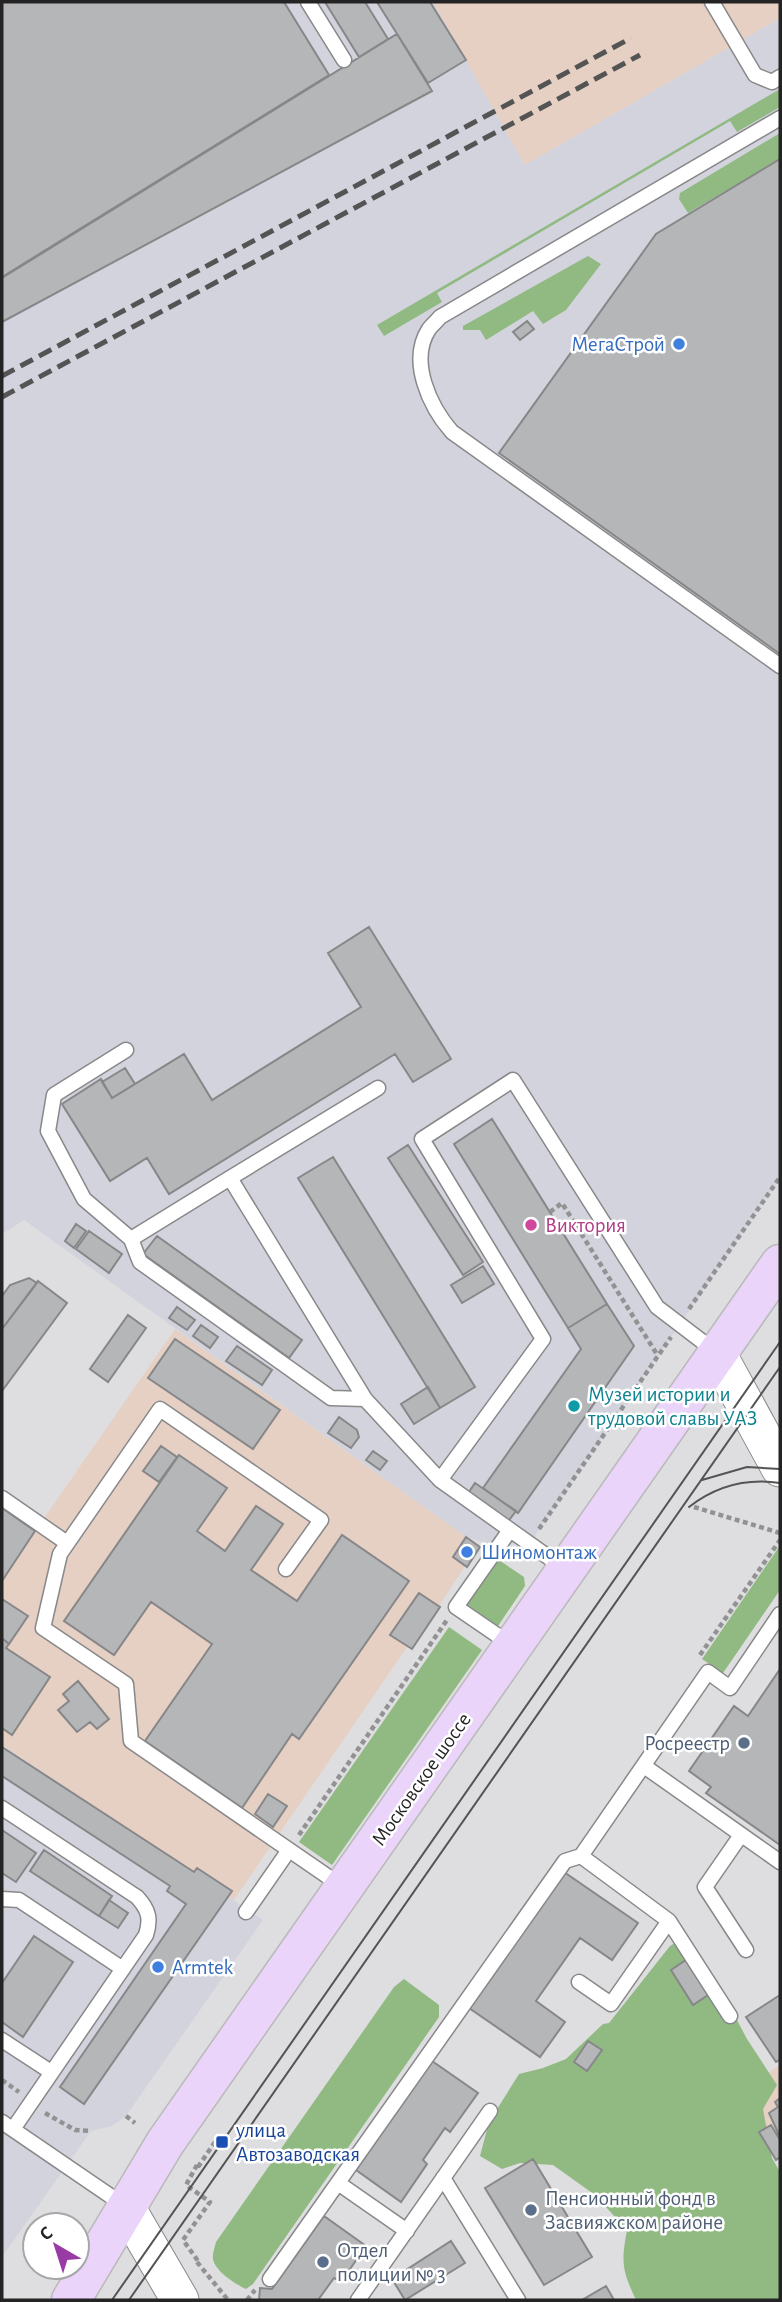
<svg xmlns="http://www.w3.org/2000/svg" width="782" height="2302" font-family="'Alegreya Sans',sans-serif">
	<style>
		.built { fill: #d3d3dd }
		.industrial { fill: #e6d0c3 }
		.green { fill: #90ba81 }
		.building { fill: #b5b6b8; stroke: #878789; stroke-width: 2 }
		.lines { fill: none; stroke-linecap: round; stroke-linejoin: round }
		.lane-casing { stroke: #88888a; stroke-width: 17 }
		.secondary-casing { stroke: #88888a; stroke-width: 39 }
		.primary-casing { stroke: #b9b9b9; stroke-width: 41 }
		.path { stroke: #929294; stroke-width: 4.5; stroke-dasharray: 5 3.5; stroke-linecap: butt }
		.lane { stroke: #fff; stroke-width: 14 }
		.secondary { stroke: #fff; stroke-width: 37 }
		.primary { stroke: #ead4f9; stroke-width: 38 }
		.tram { stroke: #545455; stroke-width: 2 }
		.rail { stroke: #545455; stroke-width: 5; stroke-dasharray: 14 7; stroke-linecap: butt }
		.shop-dot { fill: #3f7fe0; stroke: #fff; stroke-width: 2.5 }
		.hotel-dot { fill: #d1479c; stroke: #fff; stroke-width: 2.5 }
		.culture-dot { fill: #0f9aa8; stroke: #fff; stroke-width: 2.5 }
		.service-dot { fill: #5c6f8a; stroke: #fff; stroke-width: 2.5 }
		.transit-dot { fill: #1a4fb4; stroke: #fff; stroke-width: 2.5 }
		.labels { text-anchor: middle; stroke-width: 5; stroke-linejoin: round; paint-order: stroke }
		.shop-label { font-size: 21px; fill: #366cbe; stroke: #fff; text-anchor: start }
		.hotel-label { font-size: 21px; fill: #b23c85; stroke: #fff; text-anchor: start }
		.culture-label { font-size: 21px; fill: #0d838f; stroke: #fff; text-anchor: start }
		.service-label { font-size: 21px; fill: #4e5e75; stroke: #fff; text-anchor: start }
		.street-label { font-size: 21px; fill: #242425; stroke: #fff }
		.transit-label { font-size: 21px; fill: #164399; stroke: #fff; text-anchor: start }
	</style>
	<rect width="100%" height="100%" fill="#dedee1"/>
	<path class="built" d="M2,2H433L525,165L780,18V1178L530,1543L498,1546L466,1537L24,1220L2,1234Z
		M2,1745L263,1920L126,2116L112,2126L91,2131L2,2257Z"/>
	<path class="industrial" d="M433,2H780V18L525,165Z
		M175,1329L466,1537L452,1557L465,1566L439,1606L440,1607L412,1649L407,1647L234,1900L2,1745V1579Z
		M780,2065V2155L739,2091Z"/>
	<path class="green" d="M780,89V107L737,132L730,121L437,293L442,302L384,336L377,325Z
		M780,133V159L688,213L679,199L680,193Z
		M588,256L601,264L566,310L543,324L533,311L486,340L480,330H463V326Z
		M779,1547L780,1590L723,1673L702,1659Z
		M496,1558L524,1577L525,1586L498,1626L465,1603Z
		M449,1627L482,1650L332,1865L299,1842Z
		M675,1943L698,1957L729,2005L747,2039L777,2085L763,2109L772,2158L780,2172V2300H636C622,2270 621,2263 627,2230L595,2195L553,2165L520,2163L502,2169L480,2156L489,2122L519,2074L543,2068L566,2059L603,2024L609,2023L670,1946Z
		M404,1979L439,2005V2017L253,2284L246,2289C235,2284 215,2271 213,2259C212,2254 215,2247 216,2242L394,1987Z"/>
	<path class="building" d="M2,2H284L329,75L2,277Z
		M325,2H365L388,39L359,57Z
		M377,2H430L466,60L428,83Z
		M397,34L432,91L2,322V278Z
		M780,159V654L499,453L656,234Z
		M527,321L534,329L520,340L513,332Z
		M369,927L451,1059L413,1082L395,1054L169,1194L147,1158L110,1181L62,1104L101,1079L112,1098L184,1054L212,1100L361,1007L328,953Z
		M125,1068L135,1084L112,1098L102,1082Z
		M492,1119L607,1304L568,1328L454,1144Z
		M408,1145L483,1262L463,1275L388,1158Z
		M333,1157L475,1387L440,1408L298,1178Z
		M76,1224L86,1231L74,1248L65,1241Z
		M89,1231L122,1254L109,1273L76,1249Z
		M157,1236L302,1340L289,1358L143,1254Z
		M483,1266L494,1284L462,1303L451,1285Z
		M29,1278L37,1283L2,1329V1296L10,1285Z
		M38,1281L67,1303L2,1391V1329Z
		M607,1304L634,1346L518,1513L483,1488L581,1349L568,1328Z
		M177,1307L195,1320L187,1330L169,1318Z
		M128,1315L146,1328L108,1382L90,1369Z
		M201,1325L218,1337L210,1348L193,1336Z
		M175,1339L280,1410L253,1449L148,1378Z
		M237,1346L272,1370L262,1385L226,1361Z
		M428,1387L440,1408L414,1424L401,1404Z
		M339,1417L357,1430L359,1437L351,1448L328,1433Z
		M161,1446L177,1457L159,1482L143,1471Z
		M373,1451L387,1461L380,1470L366,1460Z
		M179,1455L227,1488L197,1531L225,1551L256,1506L283,1524L251,1570L297,1601L342,1535L409,1581L299,1739L292,1734L242,1808L145,1741L212,1644L151,1602L114,1655L64,1621Z
		M475,1483L516,1511L507,1523L467,1495Z
		M2,1508L35,1531L2,1581Z
		M466,1537L480,1547L467,1567L453,1557Z
		M419,1593L440,1607L412,1649L390,1635Z
		M2,1599L28,1616L9,1644L2,1638Z
		M2,1638L9,1644L6,1648L50,1677L12,1735L2,1728Z
		M780,1669V1845L706,1793L711,1787L689,1771L734,1706L748,1716Z
		M78,1681L109,1719L97,1729L90,1722L77,1732L58,1710L69,1701L63,1694Z
		M2,1747L194,1872L197,1868L232,1891L84,2104L60,2087L186,1904L167,1891L170,1886L2,1776Z
		M268,1794L287,1806L273,1827L255,1814Z
		M2,1830L36,1853L16,1882L2,1873Z
		M44,1850L112,1896L99,1916L30,1871Z
		M564,1872L638,1923L612,1960L580,1938L536,2001L565,2022L540,2057L469,2008Z
		M109,1900L128,1913L118,1928L99,1916Z
		M34,1936L73,1962L23,2037L2,2022V1983Z
		M686,1960L708,1995L693,2005L671,1970Z
		M780,1995V2060L776,2062L746,2017Z
		M588,2041L602,2050L587,2071L574,2062Z
		M432,2061L478,2093L450,2132L445,2128L423,2160L427,2164L401,2202L356,2170Z
		M780,2098V2137L769,2113L778,2107L775,2102Z
		M771,2125L780,2140V2157L776,2160L759,2132Z
		M533,2159L592,2257L544,2285L485,2188Z
		M324,2216L366,2246L341,2282L334,2278L318,2300H259L260,2288L272,2289Z
		M451,2241L465,2263L405,2300L392,2279Z
		M606,2286L614,2300H582Z"/>
	<g class="lines">
		<g class="lane-casing">
			<path id="lane" d="M308,2L344,60
				M712,2L755,75L772,82L780,77
				M780,118L440,317C437,321 432,325 429,329C408,361 430,407 452,432L780,666
				M126,1050L54,1095L48,1131L84,1199L131,1239L230,1178L365,1399L440,1480
				M230,1178L378,1088
				M131,1239L140,1262L331,1398L365,1399
				M2,1498L67,1543
				M510,1530L456,1607L513,1646
				M286,1569L321,1520L160,1409L60,1554L43,1628L126,1684L131,1741L343,1887
				M565,1569L440,1480L543,1339L422,1139L513,1080L657,1307L716,1352
				M644,1766L780,1862
				M2,1808L137,1897C149,1910 151,1919 146,1935L13,2129
				M741,1835L705,1887L746,1950
				M2,1899L19,1900L123,1969
				M246,1912L289,1850
				M669,1921L730,2016
				M579,1982L611,2004L669,1921L581,1856
				M2,2040L51,2072
				M2,2122L125,2206
				M443,2178L518,2300
				M338,2183L407,2231
				M270,2279L565,1861L581,1856L708,1672L730,1688L780,1614
				M358,2300L490,2111"/>
		</g>
		<g class="secondary-casing">
			<path id="secondary" d="M717,1353L780,1468
				M126,2207L180,2300"/>
		</g>
		<g class="primary-casing">
			<path id="primary" d="M71,2300L165,2143L780,1264"/>
		</g>
		<path class="path" d="M550,1212L562,1203L658,1356
			M689,1309L780,1177
			M694,1507L780,1533
			M539,1529L671,1337
			M700,1655L780,1540
			M299,1835L447,1620
			M2,2080L19,2092
			M45,2113L75,2130L91,2131
			M126,2116L135,2123
			M197,2165L186,2185L210,2202L183,2240L198,2261
			M198,2167L217,2139
			M197,2262L228,2300
			M247,2300L255,2290"/>
		<use href="#lane" class="lane"/>
		<use href="#secondary" class="secondary"/>
		<use href="#primary" class="primary"/>
		<path class="tram" d="M702,1480L747,1467L780,1469
			M689,1507C716,1486 747,1478 780,1483
			M112,2300L780,1342
			M129,2300L780,1367"/>
		<path class="rail" d="M2,376L631,38
			M2,397L640,55"/>
	</g>
	<g class="shop-dot">
		<circle cx="679" cy="344" r="7"/>
		<circle cx="467" cy="1552" r="7"/>
		<circle cx="158" cy="1967" r="7"/>
	</g>
	<circle class="hotel-dot" cx="531" cy="1225" r="7"/>
	<circle class="culture-dot" cx="574" cy="1406" r="7"/>
	<g class="service-dot">
		<circle cx="744" cy="1743" r="7"/>
		<circle cx="531" cy="2210" r="7"/>
		<circle cx="323" cy="2262" r="7"/>
	</g>
	<rect class="transit-dot" x="215" y="2135" width="14" height="14" rx="3.5"/>
	<g class="labels">
		<g class="shop-label">
			<text x="665" y="351" text-anchor="end">МегаСтрой</text>
			<text x="481" y="1559">Шиномонтаж</text>
			<text x="172" y="1974">Armtek</text>
		</g>
		<g class="hotel-label">
			<text x="545" y="1232">Виктория</text>
		</g>
		<g class="culture-label">
			<text x="588" y="1401">Музей истории и<tspan x="588" dy="24">трудовой славы УАЗ</tspan></text>
		</g>
		<g class="service-label">
			<text x="730" y="1750" text-anchor="end">Росреестр</text>
			<text x="545" y="2205">Пенсионный фонд в<tspan x="545" dy="24">Засвияжском районе</tspan></text>
			<text x="337" y="2257">Отдел<tspan x="337" dy="24">полиции № 3</tspan></text>
		</g>
		<g class="street-label">
			<text transform="translate(421 1779) rotate(-55)" y="7">Московское шоссе</text>
		</g>
		<g class="transit-label">
			<text x="236" y="2137">улица<tspan x="236" dy="24">Автозаводская</tspan></text>
		</g>
	</g>
	<rect width="782" height="2302" fill="none" stroke="#242425" stroke-width="7"/>
	<g transform="translate(56 2246) rotate(321)"><circle r="33" fill="#ffffff" stroke="#a7a7a8" stroke-width="2"/>
	<path d="M0-5L12 26L0 18L-12 26Z" fill="#993ba4"/>
	<text y="-10" font-size="19" font-weight="bold" text-anchor="middle" fill="#242425">С</text>
	</g>
</svg>
